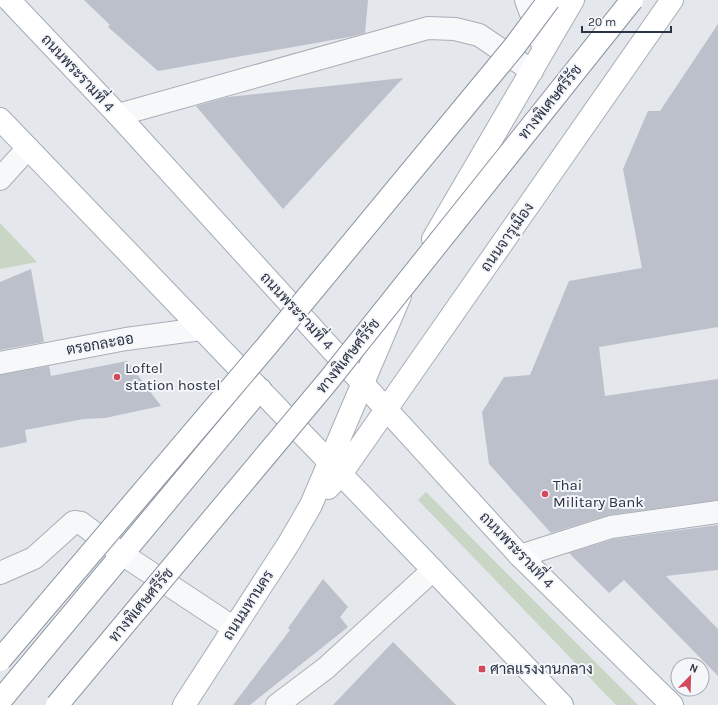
<svg xmlns="http://www.w3.org/2000/svg" width="718" height="705" font-family="Karla,Sarabun,sans-serif">
	<style>
		.green { fill: #c9d6c5 }
		.building { fill: #bbc0ca }
		.lines { fill: none; stroke-linecap: round; stroke-linejoin: round }
		.street-casing { stroke: #a9aeb7; stroke-width: 24 }
		.secondary-casing { stroke: #a9aeb7; stroke-width: 24 }
		.primary-casing { stroke: #a3abb8; stroke-width: 24 }
		.highway-casing { stroke: #8b94a3; stroke-width: 24 }
		.street { stroke: #f7f8fa; stroke-width: 22 }
		.secondary { stroke: #fff; stroke-width: 22 }
		.primary { stroke: #fff; stroke-width: 22 }
		.highway { stroke: #fff; stroke-width: 22 }
		.highway-bridge-casing { stroke: #8b94a3; stroke-width: 24; stroke-linecap: butt }
		.highway-bridge { stroke: #fff; stroke-width: 22 }
		.poi-dot { fill: #d1495b; stroke: #f4f6f9; stroke-width: 1.5 }
		.labels { text-anchor: middle; stroke-width: 4; stroke-linejoin: round; paint-order: stroke }
		.street-label { font-size: 15px; fill: #2b3445; stroke: #f4f6f9 }
		.poi-label { font-size: 15px; fill: #2b3445; stroke: #f4f6f9; text-anchor: start }
	</style>
	<rect width="100%" height="100%" fill="#e4e7ec"/>
	<path class="green" d="M0,223L37,262L0,269Z
		M426,492L638,705H616L418,500Z"/>
	<path class="building" d="M84,0H368L365,33L349,37L158,71L108,27L110,25Z
		M718,24V327L599,347L605,396L718,379V500L609,515L551,533L489,464L482,412L504,377L530,375L569,281L642,268L623,169L648,111H660Z
		M403,78L283,209L196,106L228,97Z
		M31,269L44,342L0,350V282Z
		M127,361L161,406L105,418L84,419L25,430L27,442L0,448V375L49,366L51,376Z
		M718,525V570L666,576L718,629V676L624,580L609,593L569,553L614,539Z
		M323,579L348,607L340,617L348,627L250,705H233L290,630L288,628Z
		M393,642L456,705H333Z"/>
	<g class="lines">
		<g class="street-casing">
			<path id="street" d="M526,0L544,49
				M118,115L428,28L455,29L479,35L532,71
				M0,179L28,148
				M0,363L126,339L201,329
				M520,556L611,527L718,512
				M0,573L34,558L74,522L81,523L122,554L234,628
				M277,705L326,668L433,570"/>
		</g>
		<g class="secondary-casing">
			<path id="secondary" d="M433,239L573,0
				M328,488L341,474L672,0
				M184,705L289,543L311,505L400,296"/>
		</g>
		<g class="primary-casing">
			<path id="primary" d="M9,0L118,115L520,556L672,705
				M0,119L433,570L562,705"/>
		</g>
		<g class="highway-casing">
			<path id="highway" d="M0,701L260,389"/>
		</g>
		<use href="#street" class="street"/>
		<use href="#secondary" class="secondary"/>
		<use href="#primary" class="primary"/>
		<use href="#highway" class="highway"/>
		<g class="highway-bridge-casing">
			<path id="highway-bridge" d="M0,660L266,347L514,47L549,0
				M57,705L328,381L632,0"/>
		</g>
		<use href="#highway-bridge" class="highway-bridge"/>
	</g>
	<g class="poi-dot">
		<circle cx="117" cy="377" r="4"/>
		<circle cx="545" cy="494" r="4"/>
		<rect x="478" y="665" width="8" height="8" rx="2"/>
	</g>
	<g class="labels">
		<g class="street-label">
			<text transform="translate(78 73) rotate(47)" y="5">ถนนพระรามที่ 4</text>
			<text transform="translate(550 102) rotate(-51)" y="5">ทางพิเศษศรีรัช</text>
			<text transform="translate(507 237) rotate(-55)" y="5">ถนนจารุเมือง</text>
			<text transform="translate(297 311) rotate(47)" y="5">ถนนพระรามที่ 4</text>
			<text transform="translate(100 344) rotate(-10)" y="5">ตรอกละออ</text>
			<text transform="translate(348 356) rotate(-51)" y="5">ทางพิเศษศรีรัช</text>
			<text transform="translate(517 550) rotate(46)" y="5">ถนนพระรามที่ 4</text>
			<text transform="translate(141 605) rotate(-50)" y="5">ทางพิเศษศรีรัช</text>
			<text transform="translate(248 605) rotate(-57)" y="5">ถนนมหานคร</text>
		</g>
		<g class="poi-label">
			<text x="125" y="373">Loftel<tspan x="125" dy="17">station hostel</tspan></text>
			<text x="553" y="490">Thai<tspan x="553" dy="17">Military Bank</tspan></text>
			<text x="490" y="674">ศาลแรงงานกลาง</text>
		</g>
	</g>
	<g transform="translate(690 677) rotate(23)"><circle r="19" fill="#f4f6f9" stroke="#a4a8b1"/>
	<path d="M0-3L7 15L0 10L-7 15Z" fill="#d1495b"/>
	<text y="-6" font-size="11" font-weight="bold" text-anchor="middle" fill="#2b3445">N</text>
	</g>
	<path d="M582 26v6h89v-6" fill="none" stroke="#2b3445" stroke-width="2"/>
	<text x="588" y="26" font-size="12" fill="#2b3445" stroke="#f4f6f9" stroke-width="3" paint-order="stroke">20 m</text>
</svg>
